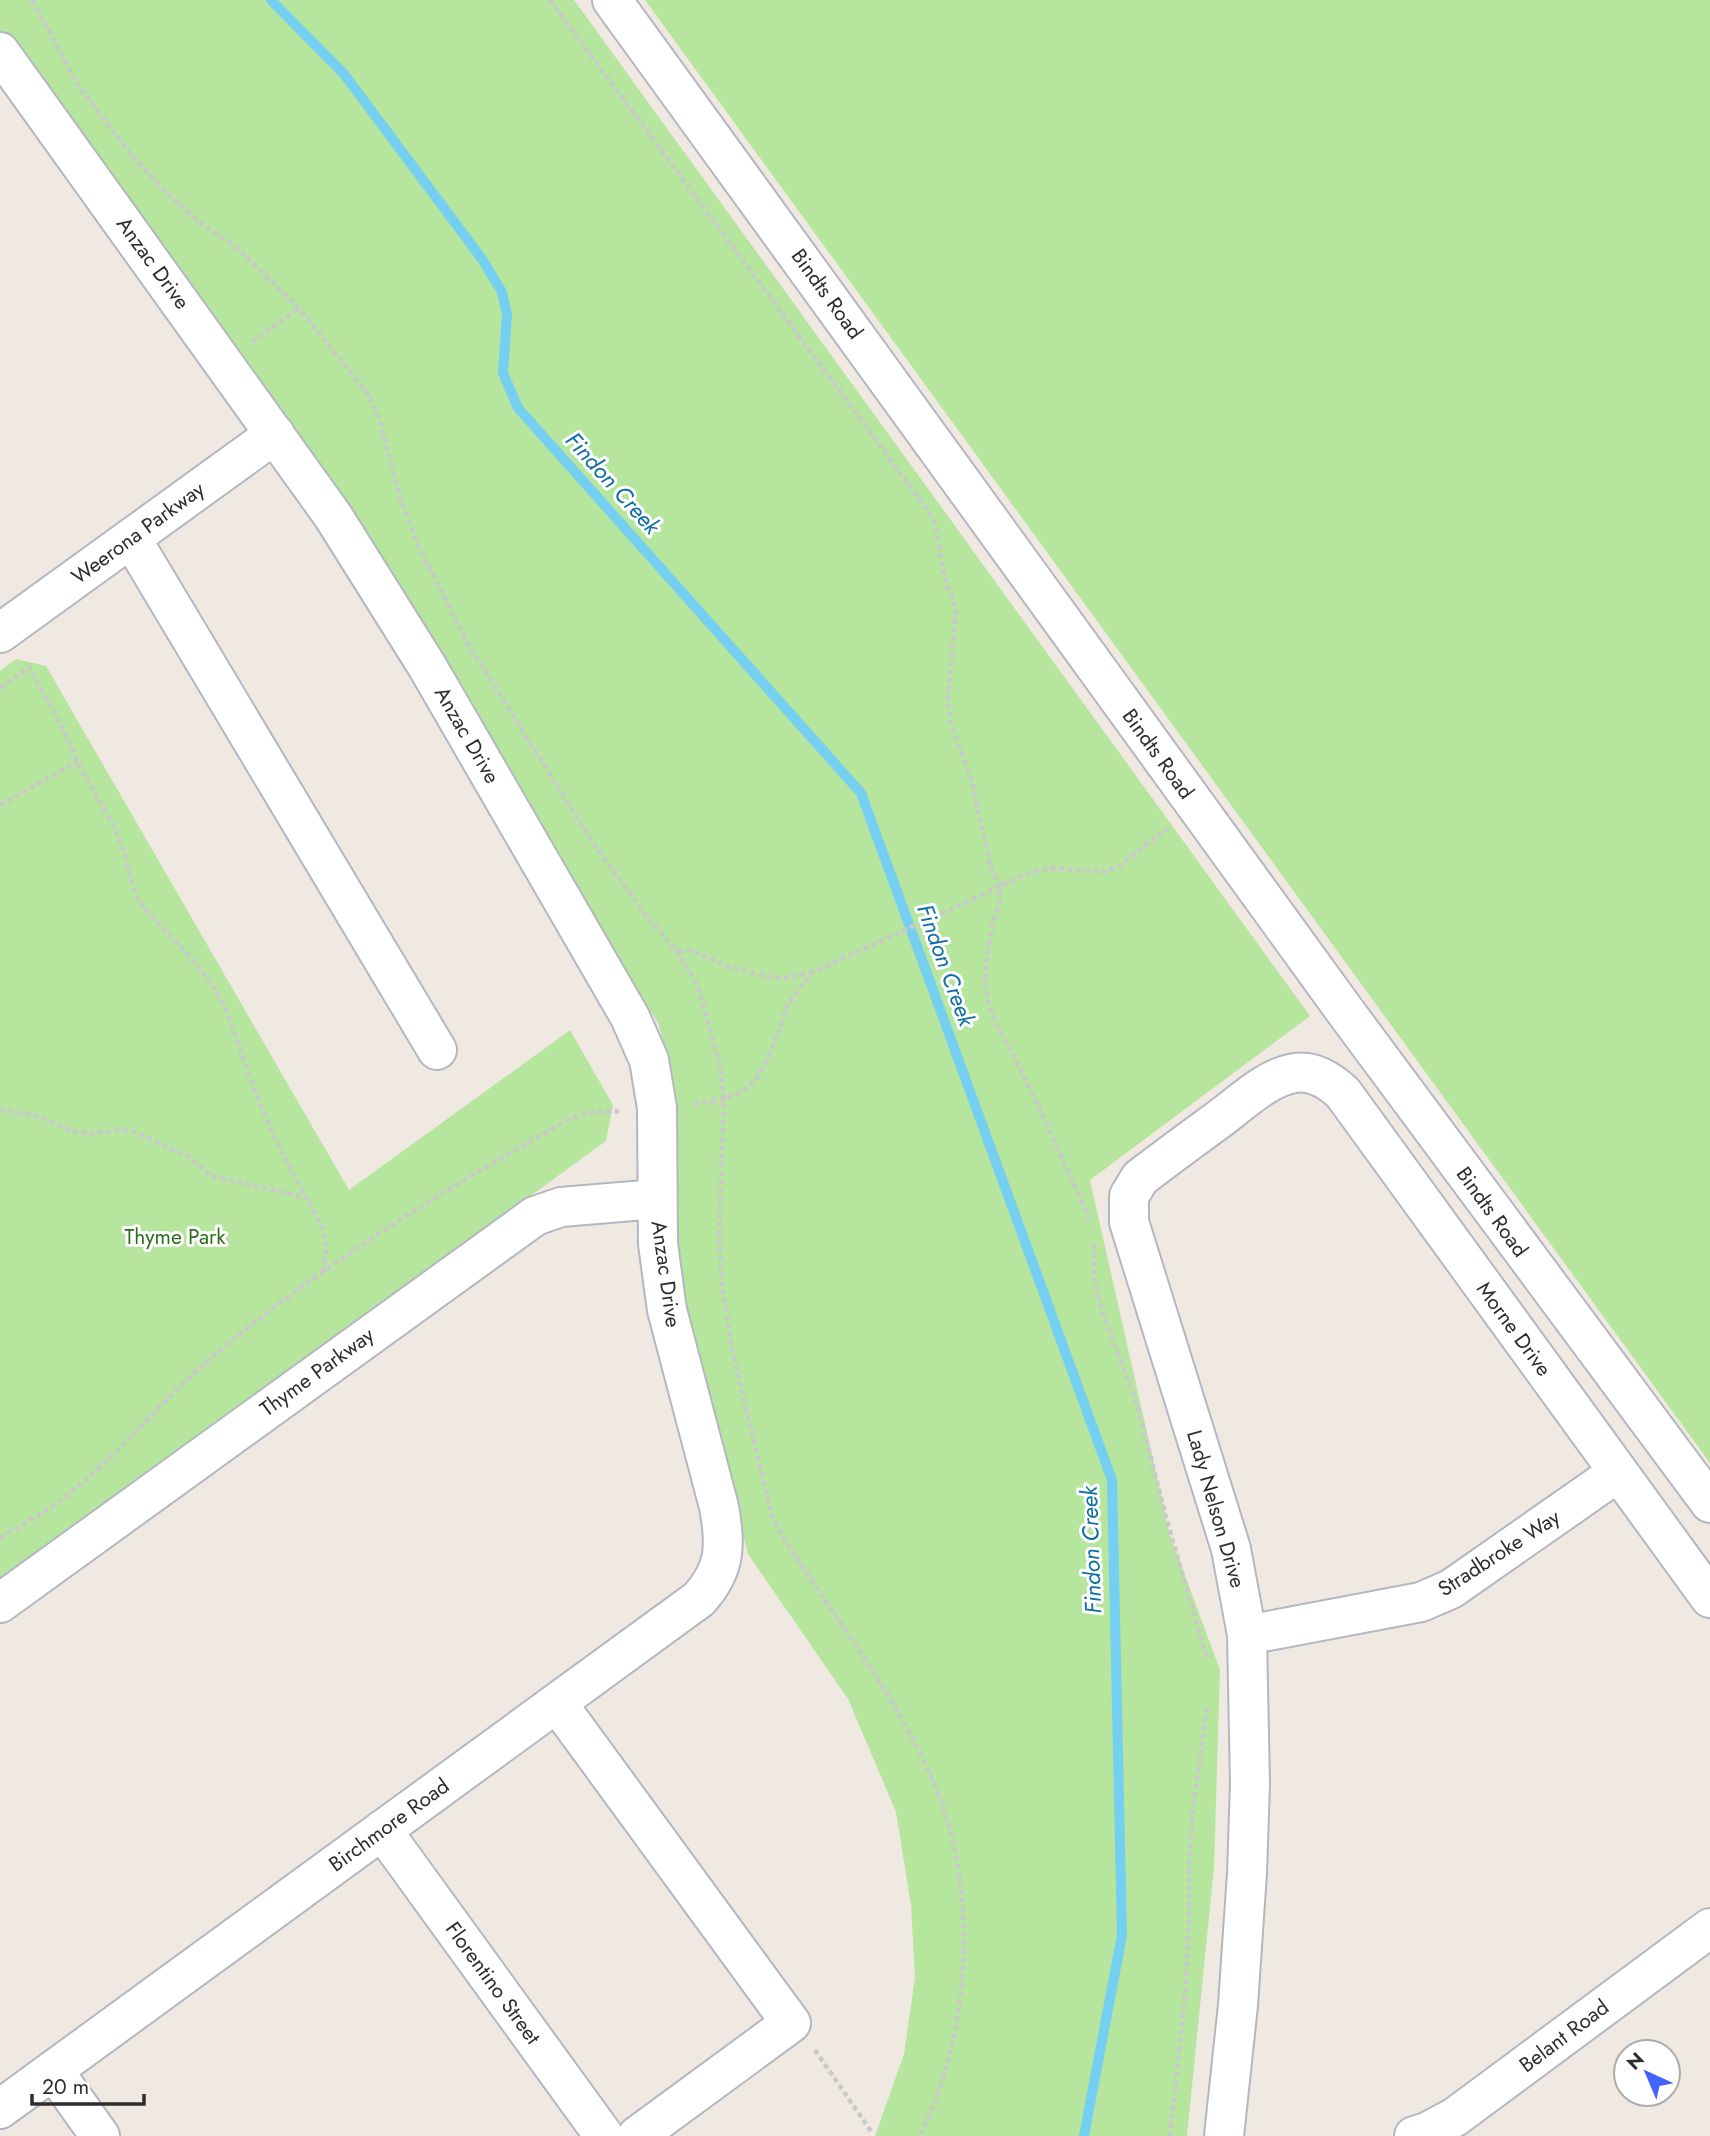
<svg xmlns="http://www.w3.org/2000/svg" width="1710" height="2136" font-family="Jost,sans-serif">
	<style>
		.green { fill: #b6e59e }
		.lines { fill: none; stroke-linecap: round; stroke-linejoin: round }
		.stream { stroke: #75cff0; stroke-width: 10 }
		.minor-casing { stroke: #b4b7c1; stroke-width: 42 }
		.path { stroke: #c9c9c9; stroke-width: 4.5; stroke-dasharray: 5 3.5; stroke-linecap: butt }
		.minor { stroke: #fff; stroke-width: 38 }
		.labels { text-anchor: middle; stroke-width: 6; stroke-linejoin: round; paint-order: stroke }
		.street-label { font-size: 21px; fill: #2e2e2e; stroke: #fff }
		.park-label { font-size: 21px; fill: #2c6e1b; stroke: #fff }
		.water-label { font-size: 23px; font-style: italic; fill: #0d6fa3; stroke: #fff }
	</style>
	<rect width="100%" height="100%" fill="#efe9e1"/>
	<path class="green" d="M0,0H574L1310,1016L1090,1180L1170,1535L1220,1670L1214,1867L1187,2136H875L904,2054L915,1977L911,1905L896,1812L848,1699L748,1554L689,1326L675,1221L677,1099L670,1062L658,1023L501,767L363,531L0,30Z
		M645,0H1710V1463Z
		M16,659L46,666L349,1190L570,1030L613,1105L606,1141L0,1581V671Z"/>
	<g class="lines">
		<path class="stream" d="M271,0L344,74L482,259L502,292L507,314L503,373L518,408L861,793L1112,1480L1122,1935L1084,2136"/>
		<g class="minor-casing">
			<path id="minor" d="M612,0L1345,1011L1710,1503
				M0,52L333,516L427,666L630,1017L649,1060L657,1108L658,1244L667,1310L719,1507C726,1545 726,1569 699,1599L0,2109
				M131,538L437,1050
				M0,633L275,434
				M0,1603L535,1216L561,1207L657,1199
				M1247,1635L1421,1602L1451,1589L1617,1473
				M557,1703L791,2023L637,2136
				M382,1830L604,2136
				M53,2070L100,2136
				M1224,2136L1238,2005L1247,1873L1250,1784L1247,1635L1231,1549L1129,1222V1196L1140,1178C1166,1158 1192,1139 1218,1120C1240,1104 1267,1077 1295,1073C1314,1070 1330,1081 1343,1093L1710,1598
				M1414,2136L1427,2132L1455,2117L1710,1928"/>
		</g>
		<path class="path" d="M32,0L79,87L133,157L167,193L199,222L236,247L299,308L369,395L379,418L401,500L420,550L467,642L593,843L650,921L678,952L697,984L720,1065L724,1100L719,1238L722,1286L733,1355L772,1515L783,1537C833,1615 893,1691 931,1776C980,1885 972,2030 920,2136
			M550,0L927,509L936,526L944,576L956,609L948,698L950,721L972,782L990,865L999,886L1000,902L993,922L987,957L985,982L988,1000L993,1017L1037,1103L1089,1218
			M252,342L299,308
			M0,688L29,667L67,737L77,762L112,823L123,848L135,893L143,907L197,965L215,989L228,1015L255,1092L278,1145L324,1230L326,1249L323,1272
			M0,805L77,762
			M678,952L690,950L727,966L765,976L785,978L812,972
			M694,1104C754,1097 759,1081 780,1028C783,1020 785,1010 790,1002C796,992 805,982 813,972L1031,872L1053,868L1105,872L1120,865L1168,828
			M0,1109L40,1117L71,1131L91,1134L117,1130L133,1131L189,1157L211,1176L304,1197
			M1094,1244V1278L1102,1310L1138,1407L1166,1517L1207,1659
			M0,1538C23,1524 47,1512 67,1495C120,1454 162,1400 213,1356C322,1264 447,1188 571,1118L592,1112L619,1111
			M815,2050L873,2134
			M1170,2136L1185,1994L1189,1924V1858L1194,1799L1207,1709"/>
		<use href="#minor" class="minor"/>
	</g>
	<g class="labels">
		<g class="street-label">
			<text transform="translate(153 263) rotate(54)" y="7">Anzac Drive</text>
			<text transform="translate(827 294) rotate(54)" y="7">Bindts Road</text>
			<text transform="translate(138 533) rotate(-36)" y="7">Weerona Parkway</text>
			<text transform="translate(467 735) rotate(60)" y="7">Anzac Drive</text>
			<text transform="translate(1158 754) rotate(54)" y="7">Bindts Road</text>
			<text transform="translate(1492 1212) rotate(54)" y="7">Bindts Road</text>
			<text transform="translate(666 1274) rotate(82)" y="7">Anzac Drive</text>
			<text transform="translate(1514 1329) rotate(54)" y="7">Morne Drive</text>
			<text transform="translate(317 1372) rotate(-36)" y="7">Thyme Parkway</text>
			<text transform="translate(1216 1509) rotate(74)" y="7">Lady Nelson Drive</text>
			<text transform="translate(1499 1553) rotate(-33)" y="7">Stradbroke Way</text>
			<text transform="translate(389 1825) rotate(-36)" y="7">Birchmore Road</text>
			<text transform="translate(493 1983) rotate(54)" y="7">Florentino Street</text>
			<text transform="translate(1564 2036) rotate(-37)" y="7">Belant Road</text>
		</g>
		<g class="park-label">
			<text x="175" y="1244">Thyme Park</text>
		</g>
		<g class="water-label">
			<text transform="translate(613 483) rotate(48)" y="8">Findon Creek</text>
			<text transform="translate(946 965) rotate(70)" y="8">Findon Creek</text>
			<text transform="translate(1091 1550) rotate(-92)" y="8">Findon Creek</text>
		</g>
	</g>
	<g transform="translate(1647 2073) rotate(316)"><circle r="33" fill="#ffffff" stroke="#ababab" stroke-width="2"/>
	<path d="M0-5L12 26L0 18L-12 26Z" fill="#4264fb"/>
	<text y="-10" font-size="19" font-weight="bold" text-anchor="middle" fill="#2e2e2e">N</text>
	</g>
	<path d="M32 2094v10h112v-10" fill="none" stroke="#2e2e2e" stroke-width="3.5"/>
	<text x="42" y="2094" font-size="21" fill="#2e2e2e" stroke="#ffffff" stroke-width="5" paint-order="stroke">20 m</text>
</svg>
